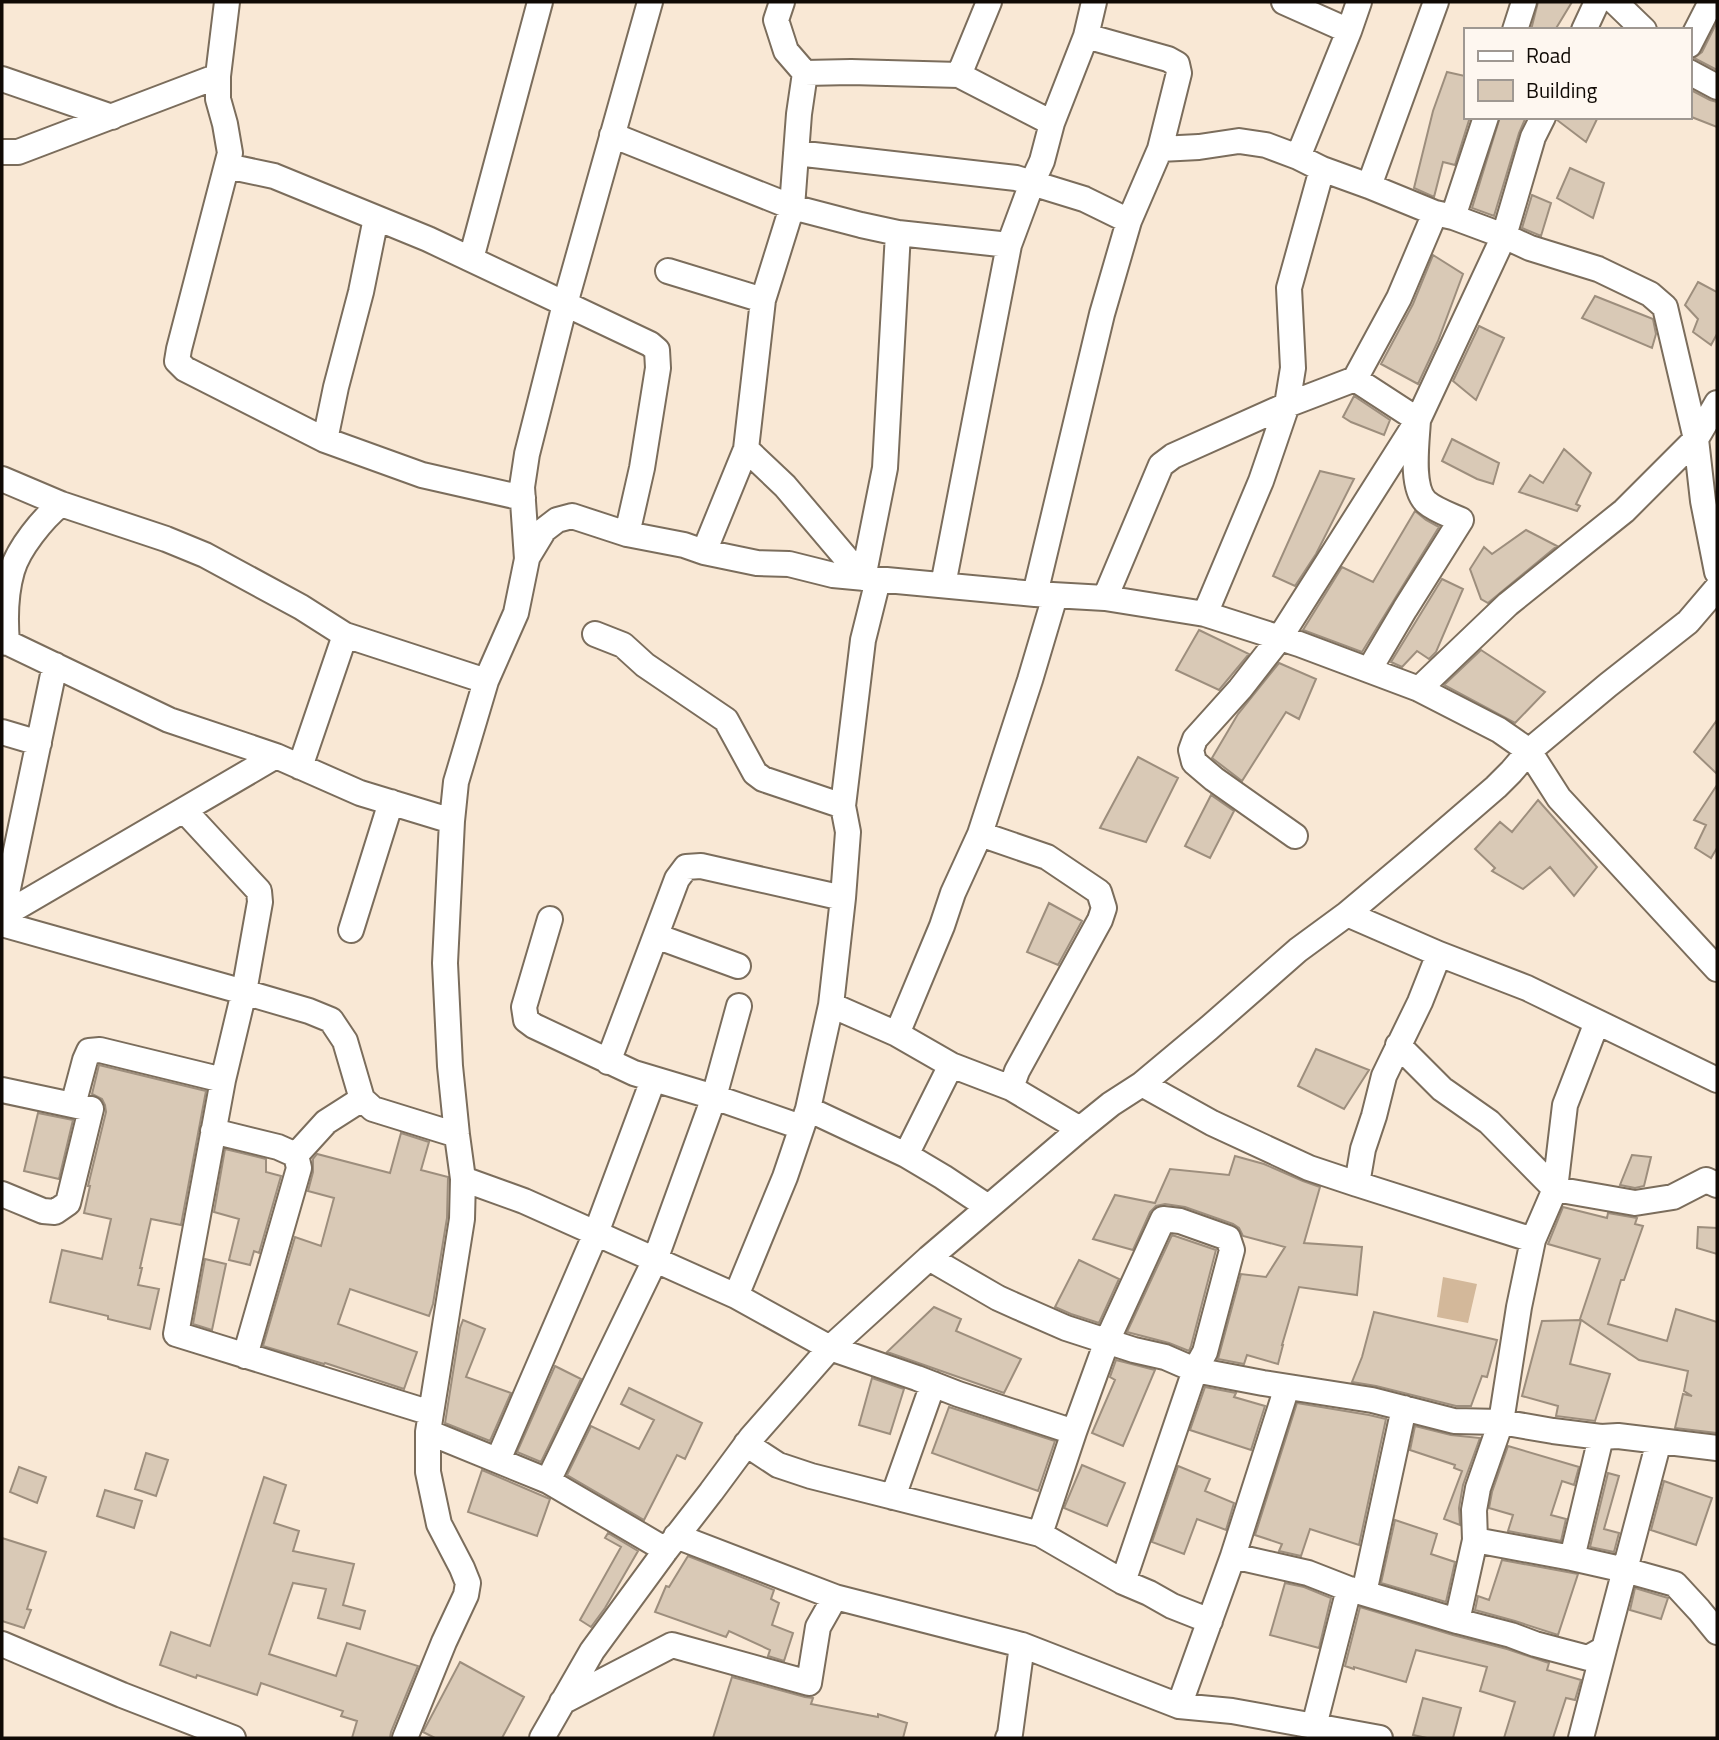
<svg xmlns="http://www.w3.org/2000/svg" width="1719" height="1740" font-family="'Titillium Web',sans-serif">
	<style>
		.green { fill: #d3b89a }
		.building { fill: #d9c9b6; stroke: #9d8e7d; stroke-width: 2 }
		.lines { fill: none; stroke-linecap: round; stroke-linejoin: round }
		.minor-casing { stroke: #7b6d5c; stroke-width: 28 }
		.minor { stroke: #fff; stroke-width: 24 }
	</style>
	<rect width="100%" height="100%" fill="#f9e8d5"/>
	<path class="green" d="M1443,1277L1477,1284L1468,1323L1437,1317Z"/>
	<path class="building" d="M1538,2H1572L1555,30H1531Z
		M1717,22V70L1694,58L1702,52Z
		M1447,72L1465,76V117H1470L1455,165L1443,162L1434,197L1414,188L1433,111Z
		M1689,89L1710,100L1717,102V127L1689,116Z
		M1500,117H1526L1519,133L1494,216L1472,208Z
		M1558,117H1598L1586,142L1557,120Z
		M1570,168L1604,183L1593,218L1557,198Z
		M1532,195L1551,203L1541,236L1522,228Z
		M1433,255L1463,274L1438,341L1418,384L1381,364L1413,304Z
		M1698,282L1717,292V334L1711,345L1693,332L1698,319L1685,305Z
		M1595,296L1653,319L1656,334L1652,348L1582,318Z
		M1479,326L1504,338L1476,400L1453,381Z
		M1354,396L1390,420L1384,435L1351,422L1343,417Z
		M1452,439L1499,463L1493,484L1477,479L1442,461Z
		M1564,449L1591,473L1576,504L1580,506L1577,511L1519,492L1530,475L1543,483Z
		M1320,471L1354,479L1316,554L1295,586L1273,576Z
		M1415,511L1426,520L1439,527L1362,652L1303,630L1342,567L1373,582Z
		M1526,530L1557,546L1488,603L1481,599L1470,569L1484,547L1492,554Z
		M1442,579L1463,589L1436,652L1429,659L1417,651L1402,667L1391,662Z
		M1199,630L1249,654L1219,690L1176,670Z
		M1481,650L1545,692L1515,723L1444,685Z
		M1279,663L1316,679L1299,719L1286,712L1242,781L1212,758L1238,714Z
		M1717,720V774L1694,752Z
		M1138,757L1178,778L1146,842L1100,828Z
		M1717,785V848L1711,858L1695,848L1706,825L1694,820Z
		M1211,795L1234,811L1210,858L1185,846Z
		M1538,800L1597,867L1574,896L1550,867L1523,889L1492,871L1495,868L1475,849L1500,822L1512,832Z
		M1049,903L1082,921L1058,965L1027,952Z
		M1316,1049L1369,1070L1344,1109L1298,1086Z
		M99,1065L206,1091L181,1225L151,1219L140,1268H142L138,1285L159,1289L150,1329L108,1319V1316L50,1302L62,1250L102,1259L111,1219L84,1213L90,1186H88L106,1112L105,1105L102,1099L92,1094Z
		M38,1113L73,1120L59,1179L24,1171Z
		M401,1133L429,1142L421,1170L448,1177L447,1218L433,1304L429,1316L350,1289L338,1324L417,1352L404,1389L325,1363L324,1364L263,1346L295,1237L321,1246L334,1198L308,1191L313,1172V1159L317,1154L390,1173Z
		M225,1149L266,1159V1172L281,1176L259,1253L254,1251L250,1265L229,1260L239,1219L214,1212Z
		M1632,1155L1651,1157L1644,1186L1635,1188L1620,1185Z
		M1235,1156L1264,1164L1303,1181L1320,1187L1304,1243L1362,1247L1357,1295L1299,1287L1282,1345H1283L1278,1364L1247,1355L1244,1364L1218,1359L1241,1274L1266,1277L1285,1247L1243,1236L1239,1228L1233,1224L1185,1207L1165,1204L1156,1206L1150,1212L1133,1250L1093,1239L1115,1195L1155,1203L1170,1169L1229,1175Z
		M1563,1207L1607,1218L1608,1213L1637,1218L1635,1224L1643,1226L1624,1280H1621L1608,1324L1667,1341L1676,1309L1717,1322V1433L1675,1428L1683,1394L1692,1396L1684,1391L1688,1371L1639,1360L1580,1319L1600,1259L1548,1244Z
		M1698,1227L1717,1228V1254L1697,1248Z
		M1172,1235L1216,1250L1191,1346L1189,1351L1169,1343L1127,1332Z
		M205,1259L226,1264L212,1330L193,1324Z
		M1079,1260L1119,1279L1099,1323L1071,1314L1055,1307Z
		M934,1307L961,1319L956,1331L1021,1359L1004,1393L887,1352Z
		M1374,1312L1497,1340L1487,1377L1482,1376L1471,1406H1456L1376,1386L1352,1382L1362,1357Z
		M463,1320L485,1329L466,1377L511,1393L490,1441L445,1423L460,1328Z
		M1581,1320L1570,1364L1610,1374L1595,1421L1556,1416L1558,1406L1522,1396L1542,1321Z
		M1116,1360L1155,1370L1123,1446L1092,1433L1115,1380L1110,1377Z
		M555,1366L581,1379L541,1462L517,1452Z
		M872,1378L904,1389L890,1434L859,1425Z
		M1205,1387L1236,1393L1234,1397L1265,1406L1251,1450L1190,1430Z
		M629,1388L702,1423L685,1459L677,1455L644,1520L567,1475L591,1426L639,1449L654,1420L621,1404Z
		M1297,1403L1369,1415L1386,1419L1359,1545L1310,1529L1301,1556L1279,1551L1282,1544L1255,1535Z
		M949,1407L1055,1441L1038,1491L932,1453Z
		M1415,1426L1451,1435L1480,1438L1463,1485L1459,1508L1460,1525L1444,1519L1462,1471L1454,1468L1455,1465L1410,1450Z
		M1508,1446L1579,1467L1574,1485L1562,1481L1551,1515L1566,1519L1561,1541L1508,1531L1513,1515L1489,1508L1492,1492Z
		M146,1453L168,1460L156,1496L135,1489Z
		M1082,1465L1125,1483L1107,1526L1064,1508Z
		M1178,1466L1210,1479L1205,1491L1234,1503L1226,1530L1197,1519L1184,1554L1152,1542Z
		M19,1467L46,1477L37,1503L10,1492Z
		M482,1470L550,1499L537,1536L468,1512Z
		M1608,1473L1619,1476L1604,1529L1619,1533L1614,1552L1590,1547Z
		M264,1477L286,1485L274,1523L299,1531L293,1551L354,1564L343,1605L365,1611L360,1629L318,1618L326,1589L293,1583L269,1654L336,1676L347,1643L418,1666L391,1732L390,1738H352L357,1721L341,1716L343,1711L261,1683L257,1695L197,1675L196,1678L160,1665L171,1632L210,1646Z
		M1664,1481L1712,1498L1696,1545L1651,1530Z
		M105,1490L142,1501L134,1528L97,1516Z
		M1395,1520L1437,1534L1431,1554L1455,1562L1446,1602L1381,1583Z
		M608,1533L638,1551L605,1608L591,1627L580,1620L621,1547L605,1538Z
		M2,1538L46,1552L27,1609L31,1610L24,1628L2,1621Z
		M688,1556L774,1590L771,1599L779,1603L772,1625L793,1633L784,1661L768,1656L770,1650L729,1631L726,1637L655,1612L666,1586L669,1587Z
		M1502,1560L1578,1574L1558,1635L1515,1621L1475,1610L1478,1596L1489,1600Z
		M1285,1583L1304,1587L1331,1598L1319,1648L1270,1635Z
		M1635,1588L1668,1598L1661,1619L1630,1610Z
		M1360,1607L1453,1635L1507,1649L1549,1663L1547,1670L1581,1680L1575,1700L1566,1698L1553,1738H1504L1515,1702L1480,1691L1487,1667L1416,1650L1406,1682L1354,1667V1669L1345,1666Z
		M460,1662L524,1697L502,1738H435L423,1732Z
		M732,1677L805,1697L813,1698L811,1704L878,1717V1714L907,1723L903,1738H713Z
		M1423,1698L1461,1708L1453,1738H1427L1413,1735Z"/>
	<g class="lines">
		<g class="minor-casing">
			<path id="minor" d="M227,2L218,76V99L225,124L230,153L179,349L177,361L185,369L325,440L422,475L523,498
				M782,2L776,20L786,51L805,73
				M1284,2L1349,31L1298,157L1322,169L1369,186L1435,213L1453,217L1504,236L1530,248L1598,269L1650,294L1665,307L1696,439L1703,501L1717,572
				M1615,2L1644,30
				M1515,30L1524,2
				M1584,30L1597,2
				M1349,31L1359,2
				M1086,36L1168,59L1177,64L1179,73L1160,149
				M1689,45L1711,2
				M1689,72L1717,87
				M959,75L1052,123
				M2,79L112,117
				M612,135L792,207L861,225L898,233L1009,245
				M2,152H18L218,76
				M796,153L1016,178L1032,183L1009,245L943,585
				M227,166L274,176L428,239L650,344L657,350L658,368L642,468L627,534
				M1369,186L1436,2
				M1453,217L1486,117
				M1129,221L1160,149L1199,147L1239,141L1266,145L1298,157
				M471,259L540,2
				M668,271L763,300
				M1355,379L1418,420C1417,441 1410,487 1426,502C1435,510 1450,515 1461,520L1405,609L1369,670
				M325,440L336,387L361,292L376,218
				M746,449L785,486L863,578
				M2,479L61,504L166,539L205,555L301,607L345,635L300,767
				M704,552L746,449L763,300L792,207L799,114L805,73L851,72L959,75L989,2
				M527,558L544,530L557,520L572,516L627,534L684,545L704,552L757,563L789,564L833,575L1035,594L1105,598L1205,614L1299,644L1419,689L1499,730L1529,751L1559,798L1717,969
				M863,578L885,468L898,233
				M878,580L863,640L843,806L848,832L843,898L831,1005L808,1109L785,1177L736,1296L830,1348L917,1378L958,1394L1074,1432L1040,1534
				M1035,594L1102,314L1129,221L1084,199L1032,183L1042,161L1052,123L1086,36L1094,2
				M1105,598L1161,465L1173,456L1287,405L1355,379L1399,298L1435,213
				M1205,614L1261,481L1287,405L1293,368L1289,288L1322,169
				M595,634L623,645L645,665L726,720L755,773L763,779L843,806
				M345,635L486,681
				M2,640L169,720L276,756L360,793L452,821
				M7,643C5,619 5,595 12,571C18,549 43,518 61,504
				M1419,689L1508,604L1624,511L1696,439L1717,403
				M2,732L39,743
				M980,834L1047,857L1099,892L1104,908L1100,920L1017,1071L1011,1088L1080,1129
				M1295,836L1214,779L1194,762L1191,750L1195,739L1240,689L1279,639L1418,420L1504,236L1533,137L1543,117
				M1347,914L1439,954L1527,988L1717,1080
				M2,916L276,756
				M2,917L55,665
				M550,919L524,1007L526,1020L534,1026L634,1073L714,1097L801,1127
				M2,924L244,992L309,1011L331,1020L345,1041L362,1099L373,1109L457,1135
				M351,930L391,802
				M656,936L738,966
				M1439,954L1420,1002L1384,1076L1374,1116L1363,1149L1357,1184L1533,1240L1519,1307L1501,1422L1478,1488L1474,1510L1475,1540L1457,1621L1511,1635L1535,1644L1588,1658L1604,1649L1659,1441
				M831,1005L897,1034
				M1398,1045L1442,1089L1489,1122L1555,1189L1565,1105L1597,1022
				M608,1062L677,879L686,867L701,866L843,898
				M223,1080L176,1334L431,1413
				M1142,1084L1212,1123L1309,1168L1357,1184
				M1011,1088L951,1065L897,1034L942,926L953,893L980,834L1030,680L1055,596
				M2,1090L91,1109L68,1203L55,1212L43,1211L2,1194
				M73,1105L85,1060L89,1051L100,1050L223,1080L244,992L260,902L259,891L184,810
				M808,1109L906,1155L943,1177L988,1207
				M213,1131L278,1147L296,1155L299,1168L245,1356
				M296,1155L326,1122L362,1099
				M906,1155L951,1065
				M463,1179L524,1201L736,1296
				M1533,1240L1555,1189L1635,1203L1673,1197L1706,1180L1717,1185
				M929,1258L998,1298L1018,1307L1066,1328L1134,1350L1165,1357L1195,1370L1263,1383L1372,1400L1454,1421L1501,1422L1553,1431L1601,1437L1618,1436L1717,1448
				M428,1432L548,1481L666,1550
				M1074,1432L1107,1341L1163,1219L1180,1221L1228,1238L1232,1250L1205,1352L1195,1370L1123,1582
				M746,1444L778,1465L811,1476L1040,1534L1123,1582L1149,1593L1172,1606L1210,1621
				M498,1460L596,1233L653,1080
				M548,1481L655,1260L714,1097L739,1006
				M893,1497L933,1384
				M676,1536L835,1597
				M1475,1540L1572,1558L1625,1570L1675,1584L1699,1610L1717,1632
				M1233,1556L1287,1387
				M1572,1558L1601,1437
				M1350,1589L1457,1621
				M1364,1593L1404,1408
				M2,1644L122,1695L233,1738
				M562,1702L672,1645L809,1683L818,1627L835,1597L1022,1645L1179,1706L1232,1711L1380,1738
				M1179,1706L1233,1556L1308,1573L1349,1589L1314,1726
				M405,1738L444,1642L466,1595L468,1583L462,1568L439,1524L428,1472V1432L462,1219L463,1179L457,1135L450,1066L445,963L452,821L456,782L486,681L516,613L527,559L522,487L527,454L565,304L650,2
				M542,1738L592,1651L666,1550L711,1492L751,1438L830,1348L929,1258L1080,1129L1111,1104L1142,1084L1209,1028L1298,950L1347,914L1416,856L1496,787L1511,772L1529,751L1608,685L1688,622L1717,588
				M1008,1738L1010,1734L1022,1645
				M1581,1738L1604,1649"/>
		</g>
		<use href="#minor" class="minor"/>
	</g>
	<rect width="1719" height="1740" fill="none" stroke="#100a05" stroke-width="7"/>
	<rect x="1464" y="28" width="228" height="91" fill="#fef7f0" stroke="#9f9892" stroke-width="2"/>
	<rect x="1478" y="51" width="35" height="10" fill="#ffffff" stroke="#9f9892" stroke-width="2"/>
	<text x="1526" y="63" font-size="21" fill="#100a05">Road</text>
	<rect x="1478" y="80" width="35" height="21" fill="#d9c9b6" stroke="#9f9892" stroke-width="2"/>
	<text x="1526" y="98" font-size="21" fill="#100a05">Building</text>
</svg>
